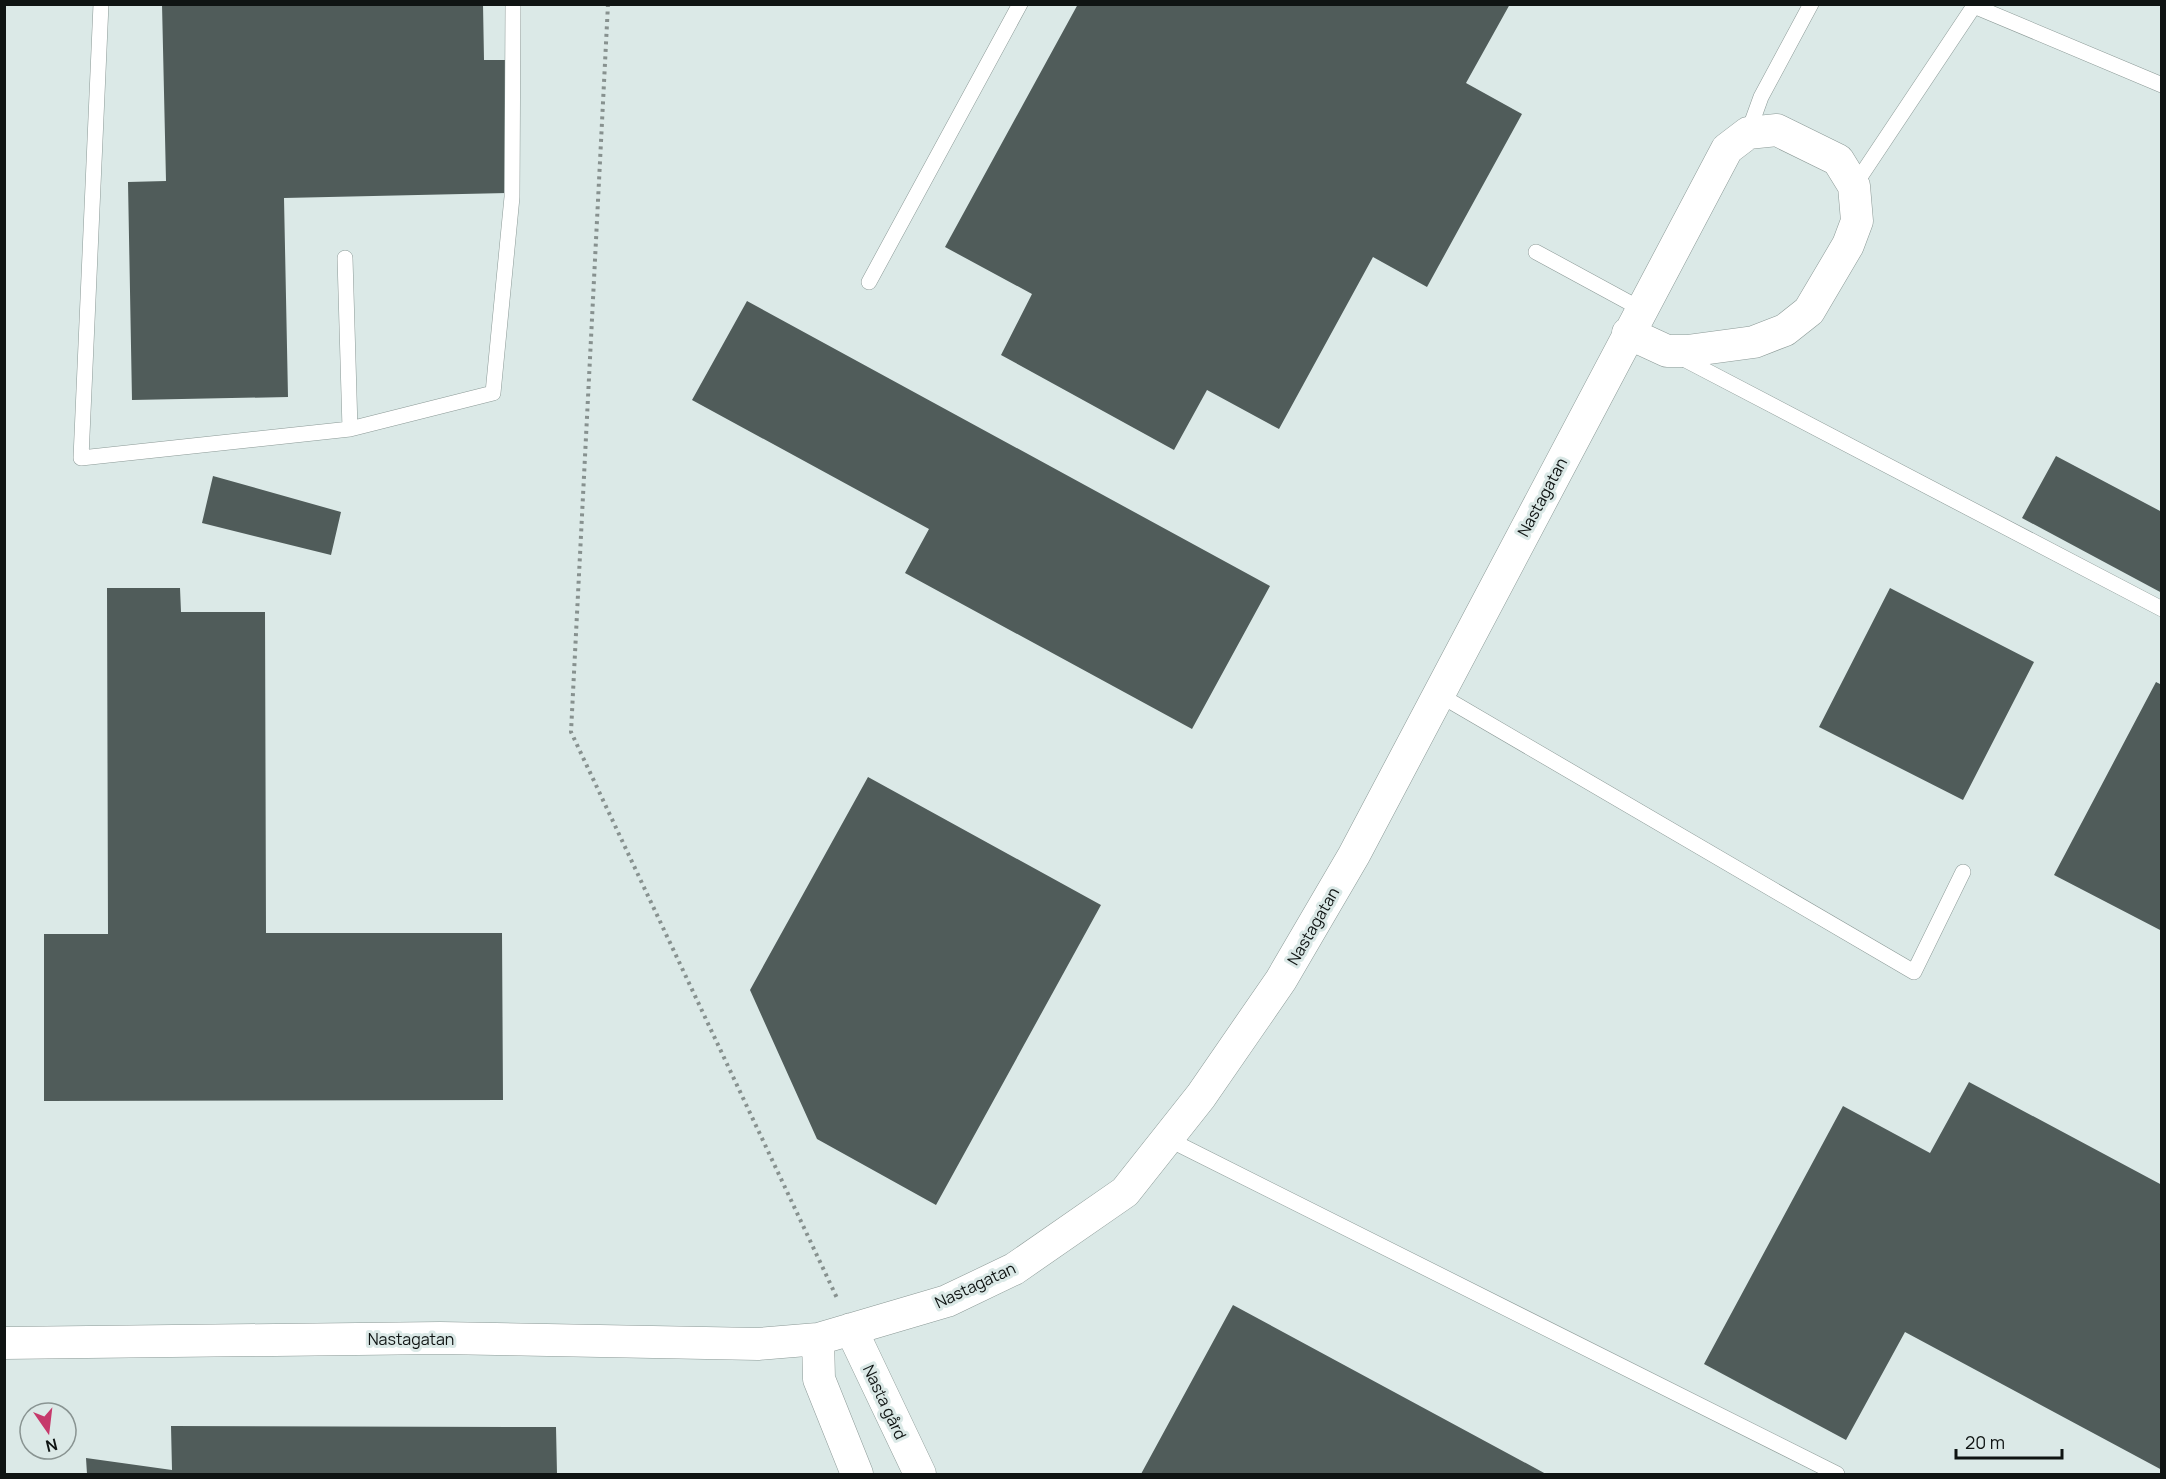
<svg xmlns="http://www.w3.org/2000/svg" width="2166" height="1479" font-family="Manrope,sans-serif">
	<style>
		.building { fill: #505c5a }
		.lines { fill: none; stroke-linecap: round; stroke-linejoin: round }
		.service-casing { stroke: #8b9996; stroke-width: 16 }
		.minor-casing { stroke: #8b9996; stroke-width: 33 }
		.path { stroke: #87918f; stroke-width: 4; stroke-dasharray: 3 4.5; stroke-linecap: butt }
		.service { stroke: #fff; stroke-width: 15 }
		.minor { stroke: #fff; stroke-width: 32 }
		.labels { text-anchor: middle; stroke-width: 6; stroke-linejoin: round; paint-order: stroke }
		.street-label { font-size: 16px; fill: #0f1413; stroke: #dbe9e7 }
	</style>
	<rect width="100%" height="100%" fill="#dbe9e7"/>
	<path class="building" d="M162,4H483L484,60H505L507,193L284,198L288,397L132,400L128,182L166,181Z
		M1078,4H1510L1466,83L1522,114L1427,287L1373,257L1279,429L1207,390L1174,450L1001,355L1032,294L945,247Z
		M747,301L1270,586L1192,729L905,573L929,529L692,400Z
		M2056,456L2162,512V593L2022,518Z
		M213,476L341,512L331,555L202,523Z
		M107,588H180L181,612H265L266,933H502L503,1100L44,1101V934H108Z
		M1890,588L2034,662L1963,800L1819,727Z
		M2156,682L2162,685V931L2054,875Z
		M868,777L1101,905L936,1205L817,1139L750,990Z
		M1969,1082L2162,1185V1470L1905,1332L1846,1440L1704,1364L1843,1106L1930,1153Z
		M1233,1305L1546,1474H1141Z
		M171,1426L556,1427L557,1474H87L86,1458L172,1470Z"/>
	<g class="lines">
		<g class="service-casing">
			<path id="service" d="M101,4L81,458L350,429L345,258
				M1748,133L1761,97L1811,4
				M1854,186L1974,6L2162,85
				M1536,252L1641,309
				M869,282L1020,4
				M1678,356L2162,609
				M350,429L493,393L512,197L513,4
				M1438,694L1914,972L1963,872
				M1168,1139L1837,1474"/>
		</g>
		<g class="minor-casing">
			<path id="minor" d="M851,1329L920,1474
				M818,1339L819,1379L857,1474
				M4,1343L440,1338L758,1344L818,1339L947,1301L1014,1269L1125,1192L1201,1096L1281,980L1354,855L1727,149L1748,133L1777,130L1838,160L1854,186L1857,221L1848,245L1809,311L1785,330L1754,342L1687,351H1667L1628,333"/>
		</g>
		<path class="path" d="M608,4L571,732L837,1298"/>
		<use href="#service" class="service"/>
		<use href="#minor" class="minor"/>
	</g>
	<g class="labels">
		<g class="street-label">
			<text transform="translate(1542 497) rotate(-62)" y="6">Nastagatan</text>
			<text transform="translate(1313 926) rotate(-60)" y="6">Nastagatan</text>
			<text transform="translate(975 1285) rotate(-25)" y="6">Nastagatan</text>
			<text x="411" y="1345">Nastagatan</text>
			<text transform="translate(885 1402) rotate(65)" y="6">Nasta gård</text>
		</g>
	</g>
	<rect width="2166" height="1479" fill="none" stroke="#0f1413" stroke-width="12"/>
	<g transform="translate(48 1431) rotate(166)"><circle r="28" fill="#dbe9e7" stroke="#899492" stroke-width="1.5"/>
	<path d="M0-4.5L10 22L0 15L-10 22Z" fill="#c6396b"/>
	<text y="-9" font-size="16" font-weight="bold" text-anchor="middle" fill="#0f1413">N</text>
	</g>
	<path d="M1956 1449v9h106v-9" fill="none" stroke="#0f1413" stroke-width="3"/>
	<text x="1965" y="1449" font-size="18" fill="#0f1413" stroke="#dbe9e7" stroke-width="4.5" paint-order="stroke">20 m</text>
</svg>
